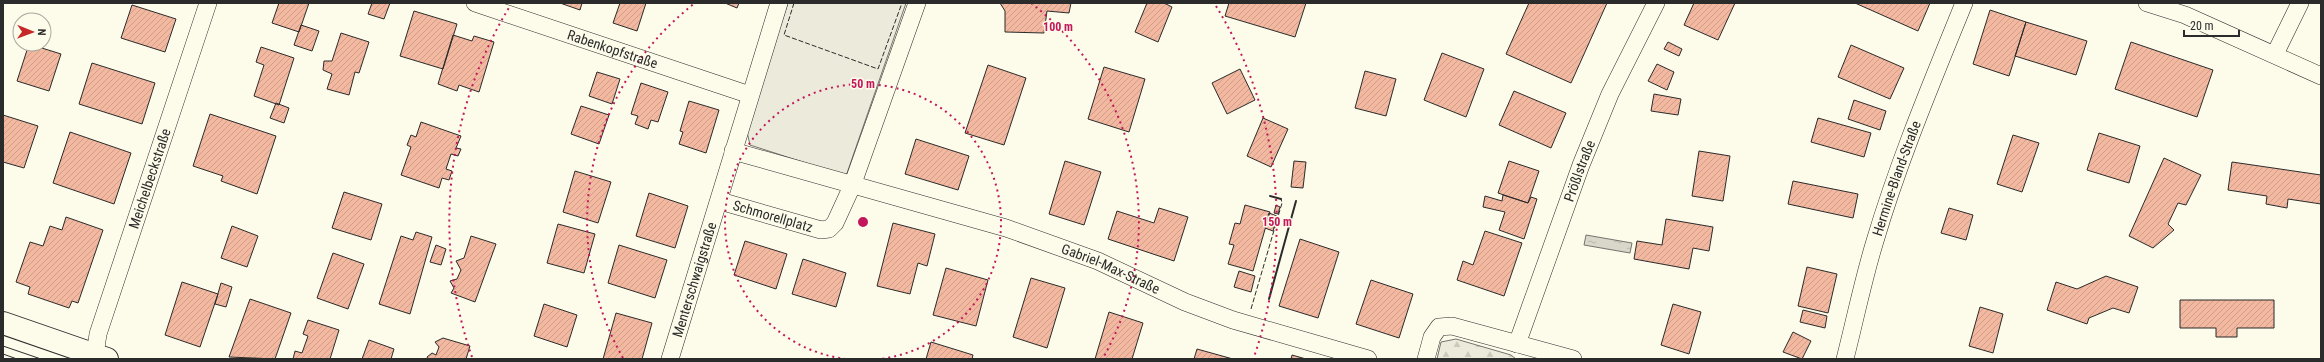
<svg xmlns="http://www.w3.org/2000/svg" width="2324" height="362" font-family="'Roboto Condensed',sans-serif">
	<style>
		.green { fill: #ecebdb; stroke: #74746e }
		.forest { fill: url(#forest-firs); stroke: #74746e }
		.water { fill: url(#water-ripples); stroke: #74746e }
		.building { fill: url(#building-hatch); stroke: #2b2b2b }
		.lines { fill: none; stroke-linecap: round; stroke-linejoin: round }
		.minor-casing { stroke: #2b2b2b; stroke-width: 18 }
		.secondary-casing { stroke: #2b2b2b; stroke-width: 24 }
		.minor { stroke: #fdfbea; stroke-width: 17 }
		.secondary { stroke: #fdfbea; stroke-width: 22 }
		.tram { stroke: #2b2b2b; stroke-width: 1 }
		.fence { stroke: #2b2b2b; stroke-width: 1; stroke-dasharray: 5 2; stroke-linecap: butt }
		.wall { stroke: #2b2b2b; stroke-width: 2 }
		.ring { fill: none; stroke: #c2185b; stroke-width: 2; stroke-dasharray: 2 4 }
		.labels { text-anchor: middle; stroke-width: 3; stroke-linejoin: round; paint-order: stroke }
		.street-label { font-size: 14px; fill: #2b2b2b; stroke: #fdfbea }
		.centre { fill: #c2185b; stroke: #fdfbea; stroke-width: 2 }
		.ring-label { font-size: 12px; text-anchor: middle; font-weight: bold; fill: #c2185b; stroke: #fdfbea; stroke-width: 3; stroke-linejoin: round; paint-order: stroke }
	</style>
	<defs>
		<pattern id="forest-firs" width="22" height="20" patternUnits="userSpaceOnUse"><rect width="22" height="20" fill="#ecebdb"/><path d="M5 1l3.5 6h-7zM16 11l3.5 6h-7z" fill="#cbcabc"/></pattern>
		<pattern id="water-ripples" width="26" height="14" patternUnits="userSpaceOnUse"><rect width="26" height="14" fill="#d8d7c9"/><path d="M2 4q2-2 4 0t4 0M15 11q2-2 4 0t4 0" fill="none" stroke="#bab9ad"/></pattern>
		<pattern id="building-hatch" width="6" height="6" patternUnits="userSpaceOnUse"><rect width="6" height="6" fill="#f2b8a0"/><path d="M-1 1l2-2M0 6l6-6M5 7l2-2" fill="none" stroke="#d09e8a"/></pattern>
	</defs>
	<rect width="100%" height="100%" fill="#fdfbea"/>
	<path class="green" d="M788,3H906L846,176L750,145L746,127Z"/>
	<path class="forest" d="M1456,339L1511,355L1516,359H1437L1441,342Z"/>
	<path class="water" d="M1586,235L1632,243L1630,253L1584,245Z"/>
	<path class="building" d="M279,3H309L299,32L272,23Z
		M372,3H390L384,19L368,14Z
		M560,3H582L580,10Z
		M620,3H646L637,31L613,23Z
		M725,3H739L737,8Z
		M1000,3H1071L1069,13L1047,11L1044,33L1005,32V11Z
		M1147,3H1164L1172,7L1158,42L1135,32Z
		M1229,3H1306L1295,37L1225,16Z
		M1529,3H1607L1571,83L1506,54Z
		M1694,3H1735L1718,40L1684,25Z
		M1855,3H1930L1918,31Z
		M132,5L176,19L165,52L121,38Z
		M1990,10L2026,22L2009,76L1973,64Z
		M414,11L457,24L443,69L400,56Z
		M2026,22L2087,41L2076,75L2015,56Z
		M301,25L319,31L312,51L294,45Z
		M341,33L369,42L359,73L355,72L349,95L327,89L332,74L323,70L324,61H332Z
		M453,35L472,41L474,36L494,42L479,92L459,85L457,91L438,84Z
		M1668,42L1682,49L1679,56L1664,49Z
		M2131,42L2213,70L2197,117L2115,89Z
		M29,44L61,54L49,91L17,81Z
		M1851,45L1904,68L1890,99L1838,77Z
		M261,47L294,58L279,105L254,96L264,65L256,62Z
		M1442,53L1484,69L1466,117L1424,100Z
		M92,63L155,83L142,124L79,104Z
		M1657,64L1674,72L1667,90L1648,81Z
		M988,65L1026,78L1004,145L965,133Z
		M1104,67L1145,79L1129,132L1088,119Z
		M1240,69L1255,100L1227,114L1212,83Z
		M1365,71L1396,79L1386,116L1355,108Z
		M597,72L620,79L612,104L589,96Z
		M641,83L668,92L658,122L651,120L648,129L635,124L638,116L631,114Z
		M1514,91L1566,113L1551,148L1499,125Z
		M1654,94L1681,99L1678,115L1651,111Z
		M1854,100L1886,111L1880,130L1848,119Z
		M689,101L719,110L706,153L679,144L683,132L680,131Z
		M276,103L289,108L284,123L270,118Z
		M581,106L609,115L599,144L571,134Z
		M210,114L276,136L257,194L221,181L223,176L193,166Z
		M3,115L38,126L24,168L3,162Z
		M1263,118L1288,129L1271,167L1247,156Z
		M1818,118L1871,133L1864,157L1811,142Z
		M421,122L461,136L456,148L461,149L458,156L451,154L446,169L452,171L449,180L442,178L439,188L401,175L411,147L407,145L411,135L416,137Z
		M70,132L131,153L114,204L53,183Z
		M2099,133L2140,146L2129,183L2087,170Z
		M2013,135L2039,143L2022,192L1997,184Z
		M916,139L969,156L958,190L905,174Z
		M1699,151L1730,156L1723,201L1692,196Z
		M2164,158L2201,175L2186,205L2178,203L2168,224L2174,230L2153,248L2129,236Z
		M1065,161L1101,172L1084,225L1049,214Z
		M1294,161L1306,162L1303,188L1291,187Z
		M1509,161L1539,171L1528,203L1498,193Z
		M2232,162L2321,175V204L2288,199L2287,208L2266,204L2267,196L2228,190Z
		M575,171L611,182L598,223L563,212Z
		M1793,181L1858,194L1853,218L1788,204Z
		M344,192L382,204L371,240L332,228Z
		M649,193L688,206L675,248L636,236Z
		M1503,195L1528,203L1531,197L1537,199L1524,239L1499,230L1505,212L1483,207L1485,196L1502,201Z
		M1245,205L1270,212L1253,271L1228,264L1234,245L1229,244L1235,223L1240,224Z
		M1276,205L1280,207L1278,214L1274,213Z
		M1159,208L1188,217L1174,261L1108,239L1117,211L1154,223Z
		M1949,208L1973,215L1966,240L1941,233Z
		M1269,213L1277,216L1273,231L1265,228Z
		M66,217L103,230L78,303L72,301L69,308L28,294L30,287L16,282L30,242L43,246L50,226L62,230Z
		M1666,219L1713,227L1709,251L1693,248L1689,269L1634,259L1637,241L1662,245Z
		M893,223L935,234L927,266L918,263L910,294L877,286Z
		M558,224L595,234L584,273L547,263Z
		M232,226L258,236L247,267L221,258Z
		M1485,231L1522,243L1504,296L1457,280L1463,261L1473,265Z
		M416,232L432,237L410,314L379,304L401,236L413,240Z
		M471,236L496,244L475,302L451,293L454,288L450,281L457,279L461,270L456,261L464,258Z
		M1300,239L1339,252L1318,318L1279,306Z
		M745,241L787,254L776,289L734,275Z
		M436,245L446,249L441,265L430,262Z
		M619,245L667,260L655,298L608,283Z
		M333,253L364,264L348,309L317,298Z
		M803,259L846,273L836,307L792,294Z
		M1807,267L1837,274L1828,313L1798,306Z
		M946,268L988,280L976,326L933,315Z
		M1239,271L1255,276L1251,292L1234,287Z
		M2106,276L2138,287L2129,313L2113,308L2089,318L2087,324L2047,310L2056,282L2077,289Z
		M1031,278L1065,288L1047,348L1013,337Z
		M1371,280L1413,294L1399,338L1356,324Z
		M182,282L218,294L200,347L165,335Z
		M221,283L232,287L226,307L215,304Z
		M250,299L291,313L275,359L229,357Z
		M2180,300H2274V328H2237V337H2216V328H2180Z
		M544,304L577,315L567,347L534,336Z
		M1673,304L1701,312L1689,354L1661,345Z
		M1980,307L2003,314L1993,353L1969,346Z
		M1803,310L1827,316L1825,328L1800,322Z
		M1109,312L1143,323L1132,359H1095Z
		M616,313L652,323L642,359H603Z
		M308,320L339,330L330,359H293L295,351L302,353L308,336L303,334Z
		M1793,332L1811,341L1802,359L1783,352Z
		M443,338L470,346L466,359H428L427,357L432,353L436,355L439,347L435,342Z
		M369,340L394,349L391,359H362Z
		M931,342L973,355L972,359H926Z
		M1197,349L1233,359H1194Z
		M1292,355L1306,359H1291Z"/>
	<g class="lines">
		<g class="minor-casing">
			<g id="minor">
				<path id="s1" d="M475,3L750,95"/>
				<path d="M2147,3L2185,15L2321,76"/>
				<path d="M2275,54L2300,3"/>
				<path id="s2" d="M733,151L1006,228L1098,261L1185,302L1233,320L1368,359"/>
				<path id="s3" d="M720,201L821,230L829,229L835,223L852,186L917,3"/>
				<path id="s4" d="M1517,344L1581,165L1610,94L1656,3"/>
				<path id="s5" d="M95,355L98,334L208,3"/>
				<path id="s6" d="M670,359L779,3"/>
				<path d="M1426,359L1432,337L1439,327L1452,326L1573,359"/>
				<path id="s7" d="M1845,359C1855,320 1863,280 1875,241C1899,160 1932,82 1964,3"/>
			</g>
		</g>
		<g class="secondary-casing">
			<path id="secondary" d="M3,323L107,359"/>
		</g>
		<use href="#minor" class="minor"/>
		<use href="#secondary" class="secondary"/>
		<path class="tram" d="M3,346L41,359
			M3,354L17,359"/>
		<path class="fence" d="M794,3L784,35L878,69L902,3
			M1251,309L1282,203L1281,199"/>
		<path class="wall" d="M1270,196L1281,199
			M1269,299L1296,201"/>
	</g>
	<g class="ring">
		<path d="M846 359A138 138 0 1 1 880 359"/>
		<path d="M623 358A276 276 0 0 1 695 3M1031 3A276 276 0 0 1 1103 358"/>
		<path d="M472 357A414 414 0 0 1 510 6M1216 6A414 414 0 0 1 1254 357"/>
	</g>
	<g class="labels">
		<g class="street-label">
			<text dy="5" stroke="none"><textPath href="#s1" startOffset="145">Rabenkopfstraße</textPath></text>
			<text dy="5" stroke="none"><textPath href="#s4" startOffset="184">Prößlstraße</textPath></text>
			<text dy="5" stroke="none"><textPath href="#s5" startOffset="185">Meichelbeckstraße</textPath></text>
			<text dy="5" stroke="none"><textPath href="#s7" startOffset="188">Hermine-Bland-Straße</textPath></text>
			<text dy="5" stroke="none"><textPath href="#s3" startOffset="55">Schmorellplatz</textPath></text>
			<text dy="5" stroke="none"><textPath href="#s2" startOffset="396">Gabriel-Max-Straße</textPath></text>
			<text dy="5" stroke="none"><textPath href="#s6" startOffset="83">Menterschwaigstraße</textPath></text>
		</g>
	</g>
	<circle cx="863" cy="222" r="6" class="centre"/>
	<g class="ring-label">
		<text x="1058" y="31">100 m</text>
		<text x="863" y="88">50 m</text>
		<text x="1277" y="226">150 m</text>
	</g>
	<rect width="2324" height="362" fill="none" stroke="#2b2b2b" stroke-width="8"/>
	<g transform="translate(32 32) rotate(91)"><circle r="19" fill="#fdfbea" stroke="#a9a89e"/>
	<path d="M0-3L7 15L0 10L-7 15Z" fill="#c62828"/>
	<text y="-6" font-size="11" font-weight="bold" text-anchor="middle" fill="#2b2b2b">N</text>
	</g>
	<path d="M2184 30v6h55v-6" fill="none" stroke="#2b2b2b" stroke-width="2"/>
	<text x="2190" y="30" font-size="12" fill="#2b2b2b" stroke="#fdfbea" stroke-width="3" paint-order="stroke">20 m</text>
</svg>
